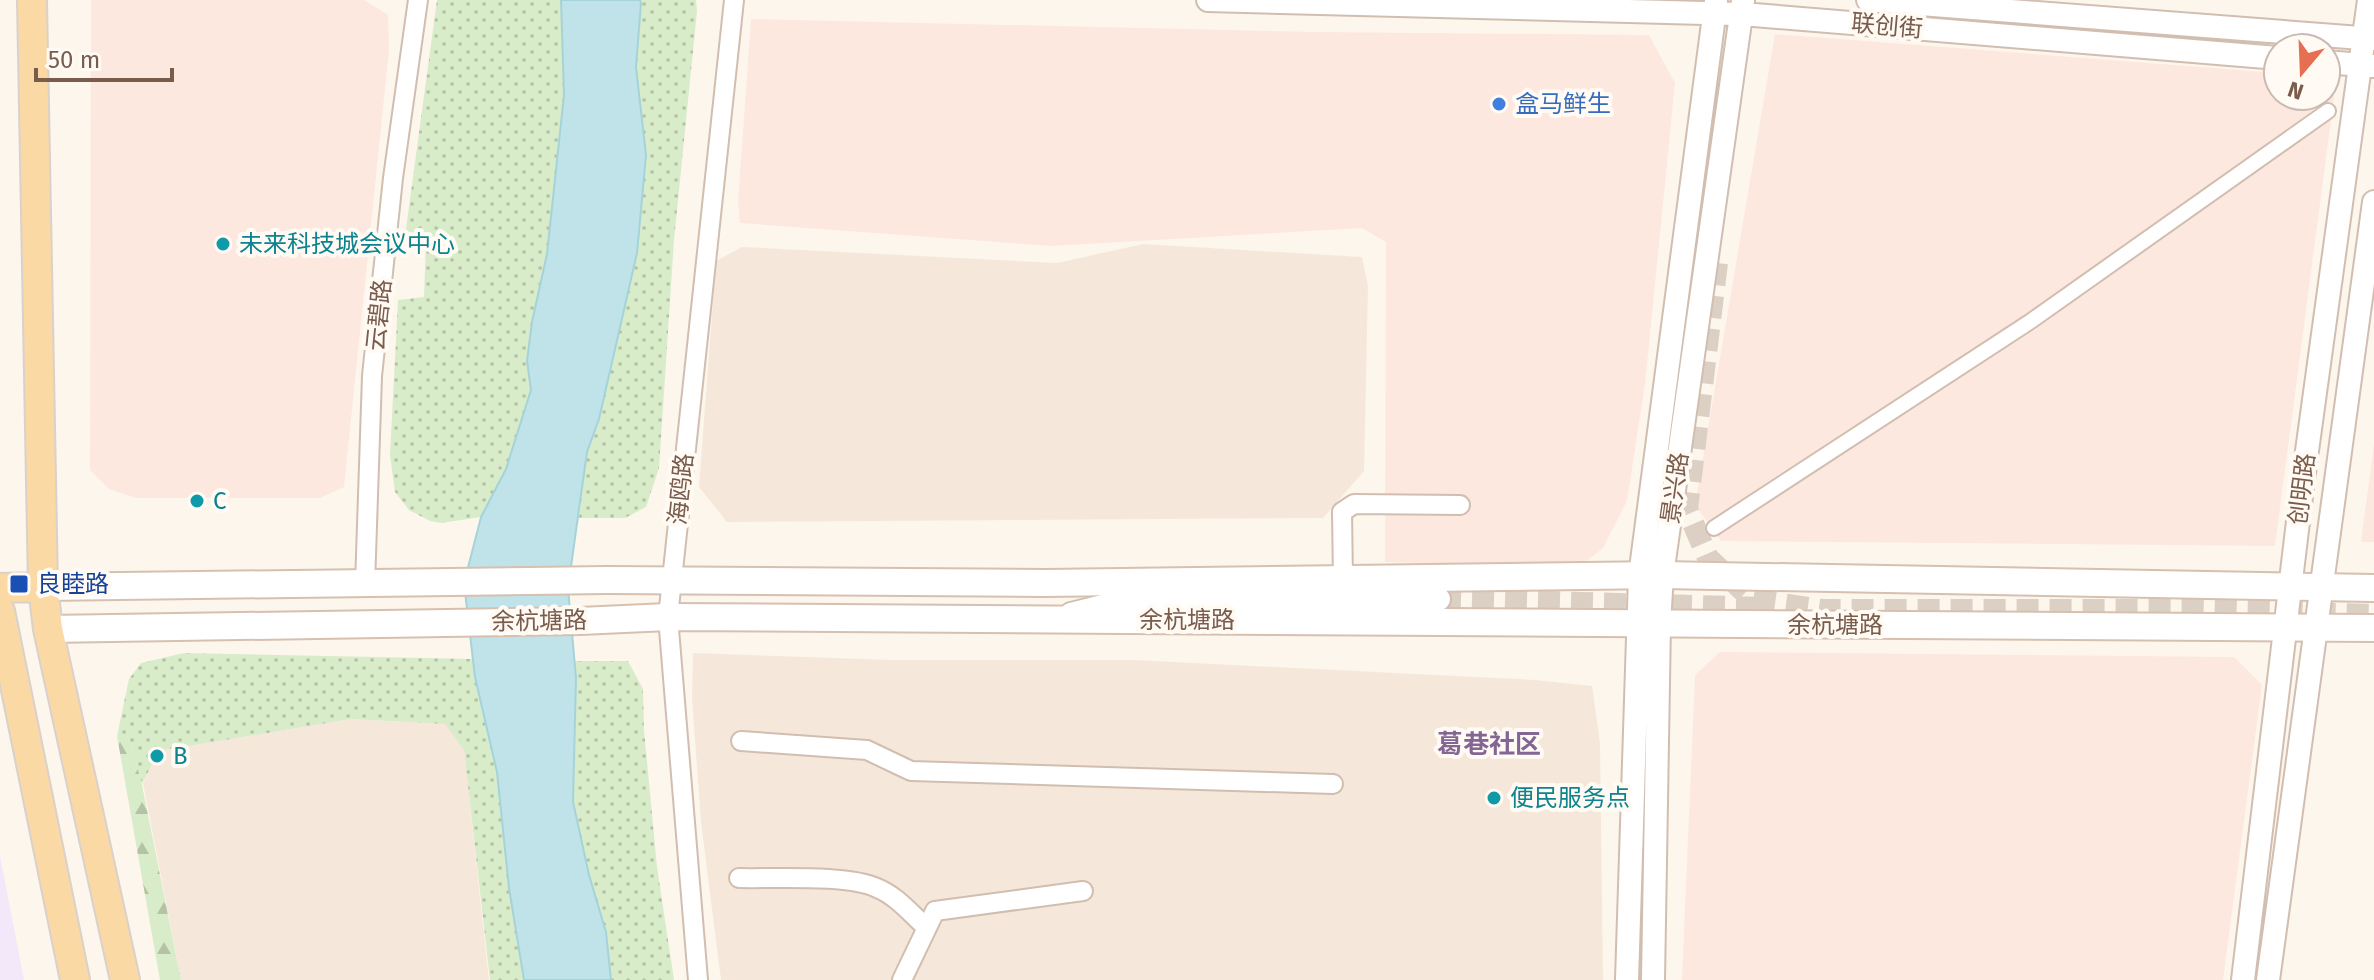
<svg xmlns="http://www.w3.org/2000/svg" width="2374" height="980" font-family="'Fira Sans','Noto Sans SC',sans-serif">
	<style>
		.residential { fill: #f5e8da }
		.commercial { fill: #fde8e0 }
		.education { fill: #f3e8fa }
		.grass { fill: url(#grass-dots) }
		.forest { fill: url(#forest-firs) }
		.water { fill: #bfe3e8; stroke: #a5d3da; stroke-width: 2 }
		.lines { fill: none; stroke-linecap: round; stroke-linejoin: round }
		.tertiary-tunnel { stroke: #dcd0c4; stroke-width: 22; stroke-dasharray: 22 11; stroke-linecap: butt }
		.pedestrian-casing { stroke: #d1beb0; stroke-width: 18 }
		.minor-casing { stroke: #d1beb0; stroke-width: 22 }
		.tertiary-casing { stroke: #d1beb0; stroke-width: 26 }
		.secondary-casing { stroke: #d6c0b0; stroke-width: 30 }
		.primary-casing { stroke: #dad1cd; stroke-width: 32 }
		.pedestrian { stroke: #fff; stroke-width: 14 }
		.minor { stroke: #fff; stroke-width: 18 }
		.tertiary { stroke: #fff; stroke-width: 22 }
		.secondary { stroke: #fff; stroke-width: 26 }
		.primary { stroke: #fbd9a5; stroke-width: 28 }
		.shop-dot { fill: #3f7fe0; stroke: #fffaf3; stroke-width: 3 }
		.culture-dot { fill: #0f9aa8; stroke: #fffaf3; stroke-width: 3 }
		.transit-dot { fill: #1a4fb4; stroke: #fffaf3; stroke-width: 3 }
		.labels { text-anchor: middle; stroke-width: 8; stroke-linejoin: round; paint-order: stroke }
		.street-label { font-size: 24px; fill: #7a5c4d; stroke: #fffaf3 }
		.shop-label { font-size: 24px; fill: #366cbe; stroke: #fffaf3; text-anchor: start }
		.culture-label { font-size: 24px; fill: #0d838f; stroke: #fffaf3; text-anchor: start }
		.transit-label { font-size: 24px; fill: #164399; stroke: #fffaf3; text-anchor: start }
		.neighbourhood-label { font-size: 26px; font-weight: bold; fill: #846695; stroke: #fffaf3 }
	</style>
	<defs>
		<pattern id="grass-dots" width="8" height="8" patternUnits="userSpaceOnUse" patternTransform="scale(2)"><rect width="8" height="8" fill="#d8ecc9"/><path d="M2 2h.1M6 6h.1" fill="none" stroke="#b4c2a5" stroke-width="1.8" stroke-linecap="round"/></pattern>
		<pattern id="forest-firs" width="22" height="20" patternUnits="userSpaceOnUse" patternTransform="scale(2)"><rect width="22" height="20" fill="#d8ecc9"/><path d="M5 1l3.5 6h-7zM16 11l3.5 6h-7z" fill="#b4c2a5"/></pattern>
	</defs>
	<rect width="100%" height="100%" fill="#fdf6ec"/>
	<path class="residential" d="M1143,244L1362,257L1368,286L1364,471L1323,518L727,522L699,487L716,261L742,247L1057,263Z
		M693,653L892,660H1134L1535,680L1592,686L1600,743L1603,980H721L701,822L692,699Z
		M351,719L445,724L464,749L489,980H181L143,783L159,751Z"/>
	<path class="commercial" d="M91,0H364L388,15L389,50L344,487L320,498H136L109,489L90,470Z
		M751,19L1317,32L1649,35L1675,83L1645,384L1627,501L1603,548L1579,567L1385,562L1386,242L1362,228L1051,246L740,223L738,202Z
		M1775,34L2278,73V96H2326V80L2336,82L2275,546L1721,541L1695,505Z
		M2374,444V542H2361Z
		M1720,652L2234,657L2262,685L2223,980H1682L1695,675Z"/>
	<path class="education" d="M0,856L24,980H0Z"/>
	<path class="grass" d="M437,0H561L564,95L547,254L532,322L527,361L531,390L506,469L481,517L441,523L430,521L409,510L395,492L390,455L398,300L424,297L426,240L405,236Z
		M640,0H696L697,11L674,240L659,468L646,507L625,518H579L587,452L599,419L637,253L646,155L636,67Z
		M184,653L473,659L497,772L509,888L524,980H490L464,750L445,724L351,719L159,751L142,784L128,736H117L129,679L141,663Z
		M574,661H628L643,689L644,730L657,867L674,980H611L606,932L589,875L573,802Z"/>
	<path class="forest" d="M117,736H128L141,780L181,980H160Z"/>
	<path class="water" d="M561,0H640L641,3L636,67L646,155L637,253L599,419L587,452L568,588L576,678L573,802L589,875L606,932L611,980H524L509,888L497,772L475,677L464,583L481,517L506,469L531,390L527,361L532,322L547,254L564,95Z"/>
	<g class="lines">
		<path class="tertiary-tunnel" d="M1717,263L1687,509L1708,558L1753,600L1823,610H2200L2374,615
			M1439,599L1766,608"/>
		<g class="pedestrian-casing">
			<path id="pedestrian" d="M1714,528L2031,321L2328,111"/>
		</g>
		<g class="minor-casing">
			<path id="minor" d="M1343,579L1342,512L1354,504L1460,505
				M365,585L372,376L393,178L418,0
				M741,741L867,750L911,771L1333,784
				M739,878C774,879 848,874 877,888C897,896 911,914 927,928
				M698,980L668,617L734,0
				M902,980L935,911L1083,891"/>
		</g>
		<g class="tertiary-casing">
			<path id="tertiary" d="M1208,0L1742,14L2278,58
				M1868,0L2374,39
				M2326,62L2373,66
				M1071,614L1115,603L1439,599
				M1627,980L1640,576L1716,1
				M1653,980L1659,623L1662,575L1743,1
				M2243,980L2303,480L2369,0
				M2268,980L2374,202"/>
		</g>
		<g class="secondary-casing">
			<path id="secondary" d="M43,587L607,580L1045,583L1662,575L2374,588
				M48,629L580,621L668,617L2374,628"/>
		</g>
		<g class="primary-casing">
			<path id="primary" d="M32,0L43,587L48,629L125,980
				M0,588L43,587
				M0,611L75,980"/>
		</g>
		<use href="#pedestrian" class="pedestrian"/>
		<use href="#minor" class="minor"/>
		<use href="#tertiary" class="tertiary"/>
		<use href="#secondary" class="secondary"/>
		<use href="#primary" class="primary"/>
	</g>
	<circle class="shop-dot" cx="1499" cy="104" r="8"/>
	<g class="culture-dot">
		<circle cx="223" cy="244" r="8"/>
		<circle cx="197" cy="501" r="8"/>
		<circle cx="157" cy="756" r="8"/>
		<circle cx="1494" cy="798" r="8"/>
	</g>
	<rect class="transit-dot" x="9" y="574" width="20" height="20" rx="4"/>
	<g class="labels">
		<g class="street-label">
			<text transform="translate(1887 26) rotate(5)" y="8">联创街</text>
			<text transform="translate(379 315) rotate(-84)" y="8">云碧路</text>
			<text transform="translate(1675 488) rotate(-82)" y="8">景兴路</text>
			<text transform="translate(681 489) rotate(-84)" y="8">海鸥路</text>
			<text transform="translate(2302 489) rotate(-83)" y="8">创明路</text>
			<text x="1187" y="628">余杭塘路</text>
			<text transform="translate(539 621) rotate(-1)" y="8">余杭塘路</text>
			<text x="1835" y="633">余杭塘路</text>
		</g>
		<g class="shop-label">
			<text x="1515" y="112">盒马鲜生</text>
		</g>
		<g class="culture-label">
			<text x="239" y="252">未来科技城会议中心</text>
			<text x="213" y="509">C</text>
			<text x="173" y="764">B</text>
			<text x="1510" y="806">便民服务点</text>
		</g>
		<g class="transit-label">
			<text x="37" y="592">良睦路</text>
		</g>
		<g class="neighbourhood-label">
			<text x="1489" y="753">葛巷社区</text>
		</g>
	</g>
	<g transform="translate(2302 72) rotate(199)"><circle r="38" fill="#fffaf3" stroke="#cabbb1" stroke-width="2"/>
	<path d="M0-6L14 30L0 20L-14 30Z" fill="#e76f51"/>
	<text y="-12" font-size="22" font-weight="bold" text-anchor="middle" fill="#7a5c4d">N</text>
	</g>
	<path d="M36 68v12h136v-12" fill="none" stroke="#7a5c4d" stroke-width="4"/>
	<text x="48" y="68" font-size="24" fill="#7a5c4d" stroke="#fffaf3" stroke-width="6" paint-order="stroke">50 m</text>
</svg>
